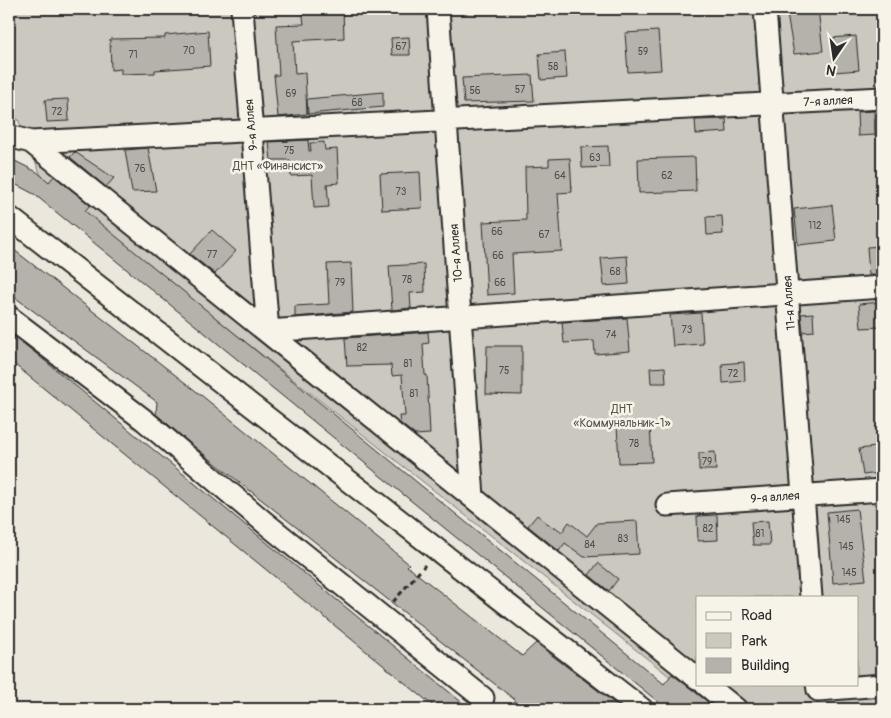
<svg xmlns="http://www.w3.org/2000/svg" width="891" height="718" font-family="Pangolin,sans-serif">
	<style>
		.green { fill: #cbc8bf; stroke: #7b7a75; fill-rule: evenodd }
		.building { fill: #b5b2ab; stroke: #2b2b2b }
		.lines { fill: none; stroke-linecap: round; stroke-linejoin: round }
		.minor-casing { stroke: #2b2b2b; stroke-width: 25 }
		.path { stroke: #2b2b2b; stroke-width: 3; stroke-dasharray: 5 4; stroke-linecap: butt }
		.minor { stroke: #f7f3e8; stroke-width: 21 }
		.labels { text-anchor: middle; stroke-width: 5; stroke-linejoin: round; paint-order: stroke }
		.number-label { font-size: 10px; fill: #4e4d4b }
		.street-label { font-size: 12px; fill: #2b2b2b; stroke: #f7f3e8 }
		.park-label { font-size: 12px; fill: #535250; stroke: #f7f3e8 }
	</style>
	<rect width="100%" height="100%" fill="#ebe7dd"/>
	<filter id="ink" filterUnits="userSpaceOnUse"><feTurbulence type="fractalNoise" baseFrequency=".02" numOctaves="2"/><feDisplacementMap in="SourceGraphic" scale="10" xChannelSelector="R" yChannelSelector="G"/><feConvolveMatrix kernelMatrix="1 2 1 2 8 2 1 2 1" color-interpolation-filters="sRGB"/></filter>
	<g filter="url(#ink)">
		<path class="green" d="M9,9H882V709H711L44,183L18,119L9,118ZM697,597H857V684H697Z"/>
		<path class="building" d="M302,9H343L344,38L293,41L295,74L305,73L307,114L278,117L274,75H279L276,25L304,24Z
			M786,9H818L823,51L794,54Z
			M208,31L210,66L155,70V73L121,74V69L111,70L110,39L165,38V35Z
			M658,31L661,70L628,72L625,33Z
			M856,36L859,70L834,72L831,38Z
			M409,37L410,55H392L391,38Z
			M565,52L567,78L541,80L539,54Z
			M532,75L534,101L464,103L462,78Z
			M383,92V107L308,114L307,99Z
			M68,99L69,121L47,122L45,100Z
			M874,111L875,135L858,136L857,112Z
			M726,119L727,132L696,134L695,120Z
			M308,140L309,151H311L310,143L324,142L325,150L337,149L339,183L327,184L329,207L314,208L312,175L291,176L290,160H271L269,142Z
			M608,146L609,167L582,168L581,147Z
			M148,148L156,191L132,192L125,150Z
			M75,152L114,178L106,187L70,157Z
			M695,157L696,191L639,193L638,159Z
			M9,158L37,172L49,182L54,176L90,205L85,211L664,684L672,674L708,702L702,709H667L34,194L9,181Z
			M570,158L572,192L558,193L562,251L512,254L514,293L487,295L483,222L526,220L525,167L549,166V159Z
			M420,172L422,208L382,210L380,174Z
			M832,205L836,241L798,245L794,209Z
			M722,216L723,234L707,235L706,217Z
			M212,230L236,251L215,274L190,254Z
			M9,246L201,395L409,564L407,566L522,656L536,643L622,709H508L515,700L191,444L156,414L157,402L9,293Z
			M882,246V275H869L867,247Z
			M627,256L629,284L604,286L601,258Z
			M351,263L353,312L295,317V306L329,304L327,264Z
			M424,264L425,292L410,293L411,308L392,310L389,266Z
			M881,302L882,327L861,328L859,304Z
			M701,313L703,344L673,346L670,315Z
			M813,313L814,331L803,332L801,314Z
			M627,318L630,351L595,354L594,341L564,343L562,322Z
			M428,332L429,343L423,344L425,375H427L430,434L415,435L400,423L399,416H405L402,375L392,376L391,365L347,366L345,338Z
			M9,333L33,351L470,709H437L9,360Z
			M487,346H522V395L486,394Z
			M744,362L745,381L723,383L722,364Z
			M665,367L666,383H651L650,368Z
			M650,424L652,462L619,463L617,425Z
			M875,447L879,473L863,475L859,449Z
			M715,452L716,470H699V453Z
			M857,509L866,580L833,583L827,512Z
			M537,515L553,528L554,526L562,532L569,522L587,536L597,523L637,521L639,554L584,557L565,543L559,551L528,526Z
			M717,515L718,540L698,541L697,516Z
			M768,521L770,545H753L751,522Z
			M598,563L618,579L609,591L589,575Z"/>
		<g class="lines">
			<g class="minor-casing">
				<path id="minor" d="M242,9L268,331L882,287
					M438,9L473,497
					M765,9L811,597
					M9,136L31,142L882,98
					M31,142L697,678
					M9,217L642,709
					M9,317L144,420L264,522L483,698
					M667,505L882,490
					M705,684L736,709
					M817,684L818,690L882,685"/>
			</g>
			<path class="path" d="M393,602L425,565"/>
			<use href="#minor" class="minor"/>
		</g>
	</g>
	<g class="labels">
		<g class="number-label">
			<text x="401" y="50">67</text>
			<text x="189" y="54">70</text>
			<text x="643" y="55">59</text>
			<text x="133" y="58">71</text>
			<text x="553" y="70">58</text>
			<text x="520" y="93">57</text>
			<text x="475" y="94">56</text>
			<text x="291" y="97">69</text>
			<text x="357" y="106">68</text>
			<text x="57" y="115">72</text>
			<text x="289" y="154">75</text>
			<text x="595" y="161">63</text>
			<text x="140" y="172">76</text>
			<text x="560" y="179">64</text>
			<text x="667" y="179">62</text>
			<text x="401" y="195">73</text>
			<text x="815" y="229">112</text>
			<text x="497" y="235">66</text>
			<text x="544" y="238">67</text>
			<text x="212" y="258">77</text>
			<text x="498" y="259">66</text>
			<text x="615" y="275">68</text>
			<text x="407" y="283">78</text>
			<text x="340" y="286">79</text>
			<text x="500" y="286">66</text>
			<text x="687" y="333">73</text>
			<text x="611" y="338">74</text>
			<text x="362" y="351">82</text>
			<text x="408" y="367">81</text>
			<text x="504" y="374">75</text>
			<text x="733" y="377">72</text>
			<text x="414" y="397">81</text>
			<text x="634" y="447">78</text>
			<text x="707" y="465">79</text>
			<text x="843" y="523">145</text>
			<text x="708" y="532">82</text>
			<text x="760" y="537">81</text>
			<text x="623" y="542">83</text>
			<text x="590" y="548">84</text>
			<text x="846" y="550">145</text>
			<text x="849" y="576">145</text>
		</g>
		<g class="street-label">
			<text transform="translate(828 101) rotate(-3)" y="4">7-я аллея</text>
			<text transform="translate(251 125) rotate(-95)" y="4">9-я Аллея</text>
			<text transform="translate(456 253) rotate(-94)" y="4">10-я Аллея</text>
			<text transform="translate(789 303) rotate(-94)" y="4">11-я Аллея</text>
			<text transform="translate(775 497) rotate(-4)" y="4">9-я аллея</text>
		</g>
		<g class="park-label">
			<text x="278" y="170">ДНТ «Финансист»</text>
			<text x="622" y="413">ДНТ<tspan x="622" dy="14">«Коммунальник-1»</tspan></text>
		</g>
	</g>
	<rect width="891" height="718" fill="none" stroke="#f7f3e8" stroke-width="30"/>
	<rect x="15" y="15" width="861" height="688" fill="none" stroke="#2b2b2b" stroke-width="2" filter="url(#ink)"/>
	<rect x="696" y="596" width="162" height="90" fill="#f7f3e8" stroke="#a5a39c"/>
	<rect x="706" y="612" width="25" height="8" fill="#f7f3e8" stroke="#a5a39c"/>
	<text x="741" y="620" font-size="15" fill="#2b2b2b">Road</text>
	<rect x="706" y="633" width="25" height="15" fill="#cbc8bf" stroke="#a5a39c"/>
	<text x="741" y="646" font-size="15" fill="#2b2b2b">Park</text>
	<rect x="706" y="658" width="25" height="15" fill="#b5b2ab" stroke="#a5a39c"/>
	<text x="741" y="670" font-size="15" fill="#2b2b2b">Building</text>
	<g transform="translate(834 58) rotate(193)" stroke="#f7f3e8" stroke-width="4" paint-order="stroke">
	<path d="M0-4L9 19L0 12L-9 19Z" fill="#2b2b2b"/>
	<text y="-8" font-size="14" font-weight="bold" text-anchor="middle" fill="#2b2b2b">N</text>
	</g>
</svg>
